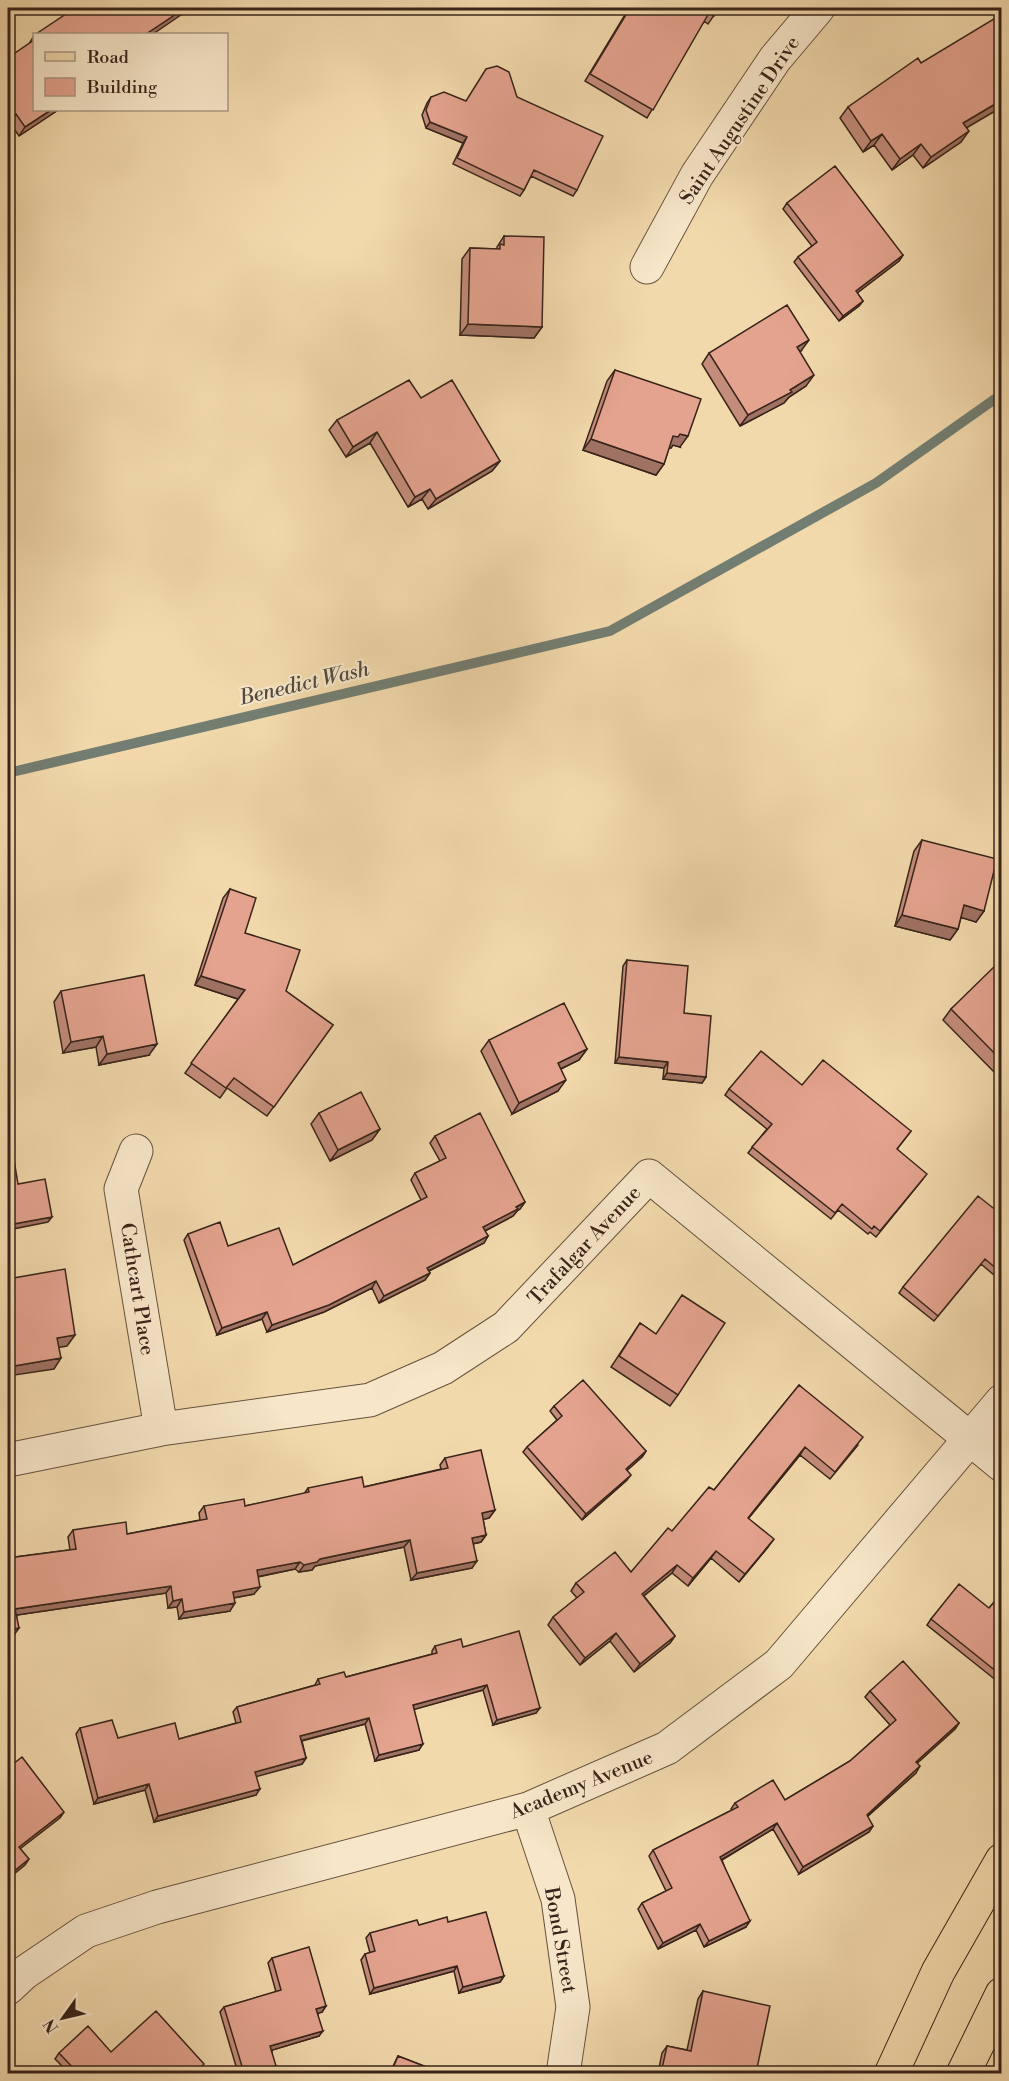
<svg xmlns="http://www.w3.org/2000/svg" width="1009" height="2081" font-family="'Libre Bodoni',serif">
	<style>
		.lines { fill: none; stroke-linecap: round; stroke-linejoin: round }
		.stream { stroke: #737e72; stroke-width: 10 }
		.minor-casing { stroke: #66513e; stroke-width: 35 }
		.primary-casing { stroke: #38241a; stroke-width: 35 }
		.minor { stroke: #f7e6c9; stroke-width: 33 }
		.primary { stroke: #f2d9ac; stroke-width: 33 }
		.wall { fill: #c48c7b; stroke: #38241a; stroke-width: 1.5 }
		.shaded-wall { fill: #a07264; stroke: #38241a; stroke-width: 1.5 }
		.building { fill: #e4a38f; stroke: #38241a; stroke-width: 1.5 }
		.labels { text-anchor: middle; stroke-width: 4.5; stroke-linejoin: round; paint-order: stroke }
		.street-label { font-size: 20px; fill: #38241a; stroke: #f7e6c9 }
		.water-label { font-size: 21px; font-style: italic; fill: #514a3e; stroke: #f7e6c9 }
	</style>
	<rect width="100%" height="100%" fill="#f2d9ac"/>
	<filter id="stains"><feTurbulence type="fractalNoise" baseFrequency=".00333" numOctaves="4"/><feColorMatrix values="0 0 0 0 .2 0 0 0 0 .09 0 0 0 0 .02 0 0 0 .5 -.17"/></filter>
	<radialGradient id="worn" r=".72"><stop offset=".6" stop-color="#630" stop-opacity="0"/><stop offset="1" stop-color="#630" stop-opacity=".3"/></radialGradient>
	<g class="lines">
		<path class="stream" d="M8,773L610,631L876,483L1002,394"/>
		<g class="minor-casing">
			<path id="minor" d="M647,267L697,175L775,59L818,8
				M136,1151L121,1189L161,1429
				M8,1460L161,1429L370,1400L443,1368L506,1327L649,1176L1002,1465
				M528,1809L558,1899L573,2007L563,2074
				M8,1988L24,1973L86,1931L157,1907L528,1809L667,1748L779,1664L1002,1401"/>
		</g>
		<g class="primary-casing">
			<path id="primary" d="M891,2074L938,1972L1002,1860
				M963,2074L1002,1994"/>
		</g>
		<use href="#minor" class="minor"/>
		<use href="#primary" class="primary"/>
	</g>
	<path class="wall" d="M629,8H719L708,24L704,21L647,118L585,81Z
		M34,36V110H58L19,136L10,123L30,42Z
		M431,97L466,101L517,97L577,190L573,196L531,176L524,190L520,196L453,164L463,143L426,128L422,115L427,103Z
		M848,107L967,127L961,142L923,168L913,155L892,170L874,145L863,152L840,118Z
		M787,203L903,255L899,261L857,293L863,301L859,306L839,321L794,262L798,257L812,246L783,209Z
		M504,236L542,327L534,338L460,335L462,259L470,248L497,249V247Z
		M801,351L800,352L806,386L789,397L784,403L740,426L702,364L709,353Z
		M615,370L680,447L673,445L671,448H669L664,464L656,475L583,450L607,381Z
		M421,398L500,461L492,471L428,509L422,499L408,507L370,443L346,457L329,430L337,420Z
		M1002,729V743L1000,731Z
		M922,840L984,911L976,922L961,917L958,929L950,940L895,926L914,851Z
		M230,889L245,933L286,991L333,1025L267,1116L227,1088L220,1098L185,1073L238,999L195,985L223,898Z
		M627,960L684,1013L706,1077L702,1083L663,1079L664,1068L615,1063L623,966Z
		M1002,963V1075L999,1077L943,1020L951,1009Z
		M61,991L149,1055L99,1065L96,1047L63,1053L54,1002Z
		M489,1040L587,1049L579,1060L561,1069L558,1091L512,1114L481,1051Z
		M802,1085L911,1131L897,1149L923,1179L876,1237L870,1232L868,1234L838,1210L831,1219L748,1153L767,1129L725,1095L729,1089Z
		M319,1113L380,1129L372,1140L330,1161L311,1124Z
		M435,1136L525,1202L520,1209L517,1211L513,1216L485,1231L488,1236L484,1243L429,1271L430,1273L425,1280L379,1303L372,1288L324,1312L267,1332L262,1319L217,1335L184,1240L188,1234L293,1265L421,1200L411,1180L415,1173L440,1161L430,1143Z
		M1002,1215V1267L994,1275L981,1264L934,1321L899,1293L903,1287Z
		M640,1323L656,1334L678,1395L670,1406L611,1367Z
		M799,1385L858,1445L830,1479L800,1455L748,1519L768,1547L739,1582L711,1558L688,1586L672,1573L644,1596L675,1636L670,1643L634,1672L610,1641L580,1665L548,1625L553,1617L577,1598L571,1591L576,1583L631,1572L714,1490Z
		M554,1406L646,1451L642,1457L627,1470V1480L582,1520L523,1452L527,1447L557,1420L550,1411Z
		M445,1458L495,1510L489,1518L483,1519L486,1535L481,1542L473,1544L472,1568L411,1580L404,1547L315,1566L312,1570L299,1572L295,1569L258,1577L254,1594L234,1598L230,1611L179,1619L177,1607L168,1608L166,1593L17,1615L14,1635L8,1558L70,1550L68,1537L73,1530L127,1534L200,1520L199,1513L204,1506H245L304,1494L308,1488L364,1487L441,1469L440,1465Z
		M1002,1593V1685L927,1625L931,1619L989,1608Z
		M435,1646L463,1647L536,1713L493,1725L483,1690L414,1709L419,1750L375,1761L365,1724L302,1741L306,1758L302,1764L256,1776V1795L154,1822L145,1790L94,1804L76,1734L80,1728L118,1738L179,1739L236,1723L233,1712L237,1707L315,1685L318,1679L346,1677L432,1654V1651Z
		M870,1691L959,1723L955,1729L917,1763L916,1773L867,1817L873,1826L869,1832L799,1874L773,1829L722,1860L746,1927L704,1947L696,1930L658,1949L638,1909L642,1903L666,1891L649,1856L653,1850L732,1810L731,1809L735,1803L785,1800L850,1761L890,1725L865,1697Z
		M448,1922L504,1976L500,1982L459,1993L454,1971L370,1994L361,1960L365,1954L370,1953L366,1938L370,1933L419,1925Z
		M272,1958L326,2006L322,2012L318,2013L319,2036L272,2050V2071L265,2073H238L220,2012L224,2007L276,1992L268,1963Z
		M703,1991L756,2073H658L662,2053L667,2046L687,2050L698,1999Z
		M59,2053L200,2070L196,2073H69L55,2059Z
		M398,2056L442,2073H390L395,2062Z"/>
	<path class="shaded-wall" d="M185,8H191L153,34H146Z
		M1002,100V107L956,134L963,123Z
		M51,110H58L19,136L25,127Z
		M16,114L10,123L8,124V119Z
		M430,122L467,137L463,143L426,128Z
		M969,131L961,142L923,168L931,157Z
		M882,134L874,145L863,152L871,141Z
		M921,144L913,155L892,170L900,159Z
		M903,255L899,261L852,297L856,291Z
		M863,301L859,306L839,321L843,316Z
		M468,324L542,327L534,338L460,335Z
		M809,340L801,351L789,358L797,347Z
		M814,375L806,386L789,397L784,403L740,426L748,415Z
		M377,432L370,443L346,457L353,447Z
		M680,434L688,436L680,447L673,445L671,448L666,447L673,436Z
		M591,439L664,464L656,475L583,450Z
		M500,461L492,471L428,509L436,499Z
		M430,489L422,499L408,507L415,497Z
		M964,905L984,911L976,922L956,916Z
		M902,915L958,929L950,940L895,926Z
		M201,976L245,990L238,999L195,985Z
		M103,1036L96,1047L63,1053L71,1042Z
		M157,1044L149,1055L99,1065L107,1054Z
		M587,1049L579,1060L550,1074L558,1063Z
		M619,1057L668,1062L664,1068L615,1063Z
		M667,1073L706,1077L702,1083L663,1079Z
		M566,1080L558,1091L512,1114L519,1103Z
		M380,1129L372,1140L330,1161L338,1150Z
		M525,1202L520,1209L517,1211L513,1216L479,1234L483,1227Z
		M52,1217L48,1222L8,1230V1225Z
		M488,1236L484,1243L422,1274L427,1268Z
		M430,1273L425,1280L379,1303L384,1296Z
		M376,1281L372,1288L324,1312L267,1332L272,1325Z
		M267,1312L262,1319L217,1335L222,1328Z
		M75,1335L67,1346L50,1349L57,1338Z
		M61,1358L54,1369L8,1376V1367Z
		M805,1447L800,1455L742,1526L748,1518Z
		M646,1451L642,1457L622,1475L626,1469Z
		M631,1475L627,1480L582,1520L586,1514Z
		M495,1510L489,1518L477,1521L482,1513Z
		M486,1535L481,1542L467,1545L472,1538Z
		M774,1539L768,1547L739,1582L745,1574Z
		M410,1540L404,1547L315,1566L312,1570L299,1572L304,1565L320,1559Z
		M716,1551L711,1558L688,1586L693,1578Z
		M477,1561L472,1568L411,1580L417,1573Z
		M300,1562L295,1569L251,1578L257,1570Z
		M677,1565L672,1573L637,1601L642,1594Z
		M171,1586L166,1593L10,1616L15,1609Z
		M260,1587L254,1594L228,1599L233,1592Z
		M182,1599L177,1607L168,1608L173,1601Z
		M235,1603L230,1611L179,1619L184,1612Z
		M19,1628L14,1635L8,1636V1630Z
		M616,1633L610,1641L580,1665L585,1658Z
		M675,1636L670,1643L634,1672L640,1664Z
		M487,1685L483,1690L409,1711L413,1705Z
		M540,1708L536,1713L493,1725L497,1720Z
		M369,1718L365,1724L296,1742L300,1736Z
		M959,1723L955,1729L912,1768L916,1762Z
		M423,1744L419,1750L375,1761L379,1755Z
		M306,1758L302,1764L251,1778L255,1772Z
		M920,1766L916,1773L862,1821L867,1815Z
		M149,1784L145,1790L94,1804L98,1798Z
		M260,1789L256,1795L154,1822L158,1816Z
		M64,1812L60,1818L16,1852L19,1847Z
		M777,1823L773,1829L716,1863L720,1857Z
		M873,1826L869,1832L799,1874L803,1867Z
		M29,1859L25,1865L8,1879V1876Z
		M750,1921L746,1927L704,1947L709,1941Z
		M700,1924L696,1930L658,1949L663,1943Z
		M457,1966L454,1971L370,1994L374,1988Z
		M504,1976L500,1982L459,1993L463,1987Z
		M326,2006L322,2012L312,2015L316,2009Z
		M323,2031L319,2036L266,2052L270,2046Z
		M276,2066L272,2071L265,2073H250Z"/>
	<path class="building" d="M75,8H185L146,34H36Z
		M630,8H719L714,16L709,13L653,110L590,74Z
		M1002,14V100L963,123L969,131L931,157L921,144L900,159L882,134L871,141L848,107L918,58L921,63Z
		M34,40V110H51L25,127L16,114L8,119V58Z
		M497,66L509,72L517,97L603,136L577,190L534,170L524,190L457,158L467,137L430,122L426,110L431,97L444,92L466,101L486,69Z
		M835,166L903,255L856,291L863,301L843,316L798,257L817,242L787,203Z
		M504,236L544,237L542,327L468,324L470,248L500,249V244L504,245Z
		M787,305L809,340L797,347L814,375L790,390L792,392L748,415L709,353Z
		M615,370L701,399L688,436L680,434L678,437L673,436L664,464L591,439Z
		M409,380L421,398L452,380L500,461L436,499L430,489L415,497L377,432L353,447L337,420Z
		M922,840L997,859L984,911L964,905L958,929L902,915Z
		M230,889L256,898L245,933L300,950L286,991L333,1025L274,1107L234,1078L226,1088L191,1063L245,990L201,976Z
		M627,960L688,966L684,1013L711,1016L706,1077L667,1073L668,1062L619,1057Z
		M1000,961L1002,963V1061L951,1009Z
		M144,975L157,1044L107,1054L103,1036L71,1042L61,991Z
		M564,1003L587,1049L558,1063L566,1080L519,1103L489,1040Z
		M761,1051L802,1085L823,1060L911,1131L897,1149L927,1174L880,1231L874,1226L872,1229L842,1204L835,1213L752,1147L772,1124L729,1089Z
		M361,1092L380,1129L338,1150L319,1113Z
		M480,1113L525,1202L516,1207L518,1209L483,1227L488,1236L427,1268L430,1273L384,1296L376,1281L329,1305L272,1325L267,1312L222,1328L188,1234L220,1222L228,1246L279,1228L293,1265L427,1197L415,1173L446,1158L435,1136Z
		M11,1142L18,1184L45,1179L52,1217L8,1225V1143Z
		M978,1196L1002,1215V1266L998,1270L985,1259L938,1316L903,1287Z
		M65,1269L75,1335L57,1338L61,1358L8,1367V1279Z
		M682,1295L725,1323L678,1395L619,1356L640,1323L656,1334Z
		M583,1380L646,1451L626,1469L631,1475L586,1514L527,1447L562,1416L554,1406Z
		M799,1385L863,1437L835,1472L805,1447L748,1518L774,1539L745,1574L716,1551L693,1578L677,1565L642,1594L675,1636L640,1664L616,1633L585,1658L553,1617L584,1592L576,1583L615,1552L631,1572L668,1528L672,1531L709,1487L714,1490Z
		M481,1450L495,1510L482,1513L486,1535L472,1538L477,1561L417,1573L410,1540L320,1559L317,1562L304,1565L300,1562L257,1570L260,1587L233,1592L235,1603L184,1612L182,1599L173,1601L171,1586L15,1609L19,1628L8,1630V1558L76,1549L73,1530L126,1522L127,1534L207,1519L204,1506L244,1499L245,1506L309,1492L308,1488L362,1477L364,1487L448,1468L445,1458Z
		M959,1584L989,1608L1002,1593V1676L931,1619Z
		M519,1631L540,1708L497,1720L487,1685L413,1705L423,1744L379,1755L369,1718L300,1736L306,1758L255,1772L260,1789L158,1816L149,1784L98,1798L80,1728L112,1720L118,1738L175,1723L179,1739L241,1722L237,1707L320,1684L318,1679L344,1672L346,1677L437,1653L435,1646L461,1639L463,1647Z
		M903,1661L959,1723L916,1762L920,1766L867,1815L873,1826L803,1867L777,1823L720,1857L750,1921L709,1941L700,1924L663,1943L642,1903L672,1888L653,1850L738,1807L735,1803L773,1780L785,1800L850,1761L896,1720L870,1691Z
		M22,1757L64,1812L19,1847L29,1859L8,1876V1768Z
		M486,1912L504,1976L463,1987L457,1966L374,1988L365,1954L375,1951L370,1933L417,1920L419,1925L447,1917L448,1922Z
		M309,1947L326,2006L316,2009L323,2031L270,2046L276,2066L250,2073H244L224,2007L281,1990L272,1958Z
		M703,1991L770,2006L756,2073H661L667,2046L691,2051Z
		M156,2011L204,2064L194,2073H167L166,2072L164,2073H78L59,2053L88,2026L111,2052Z
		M398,2056L442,2073H391Z"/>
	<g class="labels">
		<g class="street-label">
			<text transform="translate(739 120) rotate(-56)" y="7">Saint Augustine Drive</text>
			<text transform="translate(584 1245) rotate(-47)" y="7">Trafalgar Avenue</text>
			<text transform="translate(138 1289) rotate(81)" y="7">Cathcart Place</text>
			<text transform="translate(581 1784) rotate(-22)" y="7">Academy Avenue</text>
			<text transform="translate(561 1940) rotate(80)" y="7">Bond Street</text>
		</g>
		<g class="water-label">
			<text transform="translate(304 683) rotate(-13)" y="7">Benedict Wash</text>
		</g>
	</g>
	<rect width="1009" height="2081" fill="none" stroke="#f2d9ac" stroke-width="30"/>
	<rect x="9" y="9" width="991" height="2063" fill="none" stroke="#38241a" stroke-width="3"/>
	<rect x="15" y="15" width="979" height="2051" fill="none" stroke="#38241a" stroke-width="1.5"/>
	<rect x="33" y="33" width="195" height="78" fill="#f7e6c9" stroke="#ab9883" stroke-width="1.5"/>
	<rect x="45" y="52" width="30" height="9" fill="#f2d9ac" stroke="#ab9883" stroke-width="1.5"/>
	<text x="87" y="63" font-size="18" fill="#38241a">Road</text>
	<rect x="45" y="78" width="30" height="18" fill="#e4a38f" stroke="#ab9883" stroke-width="1.5"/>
	<text x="87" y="93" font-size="18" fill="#38241a">Building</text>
	<g transform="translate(63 2018) rotate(236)" stroke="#f7e6c9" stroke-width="4.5" paint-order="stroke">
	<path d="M0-4.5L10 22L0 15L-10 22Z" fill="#38241a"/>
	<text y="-9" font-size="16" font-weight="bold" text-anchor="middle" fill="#38241a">N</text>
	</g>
	<rect width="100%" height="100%" filter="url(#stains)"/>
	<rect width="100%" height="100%" fill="url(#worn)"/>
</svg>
